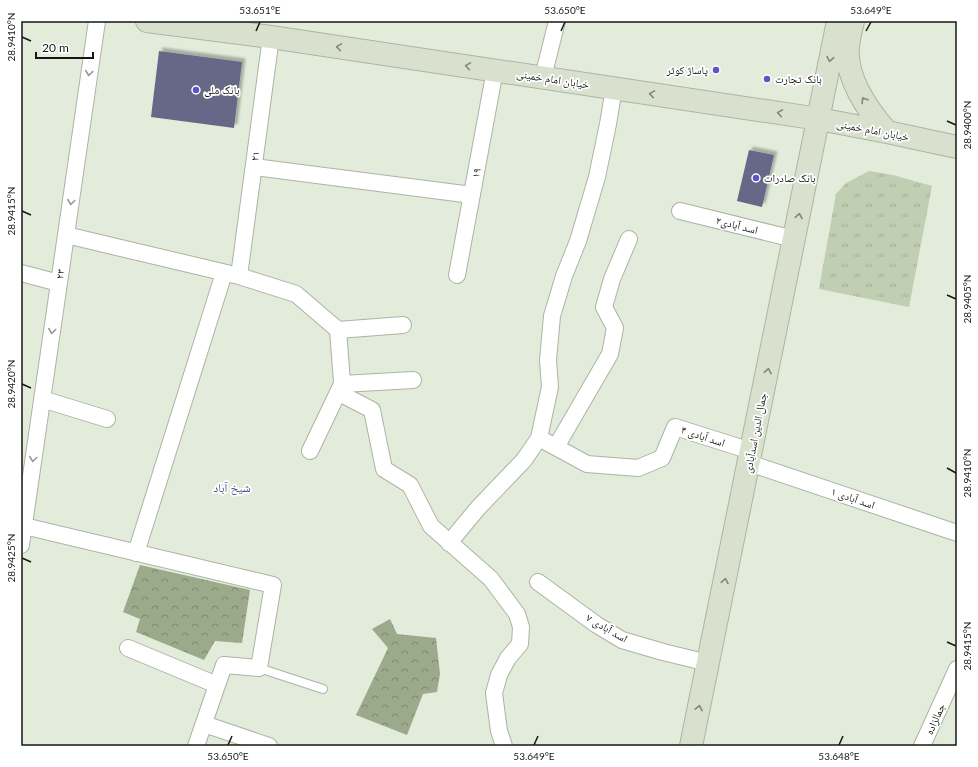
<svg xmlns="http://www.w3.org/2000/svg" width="978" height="767" font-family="Lato,'Noto Naskh Arabic',sans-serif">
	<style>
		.grass { fill: url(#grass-tufts) }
		.forest { fill: url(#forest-crowns) }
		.building { fill: #656786; filter: url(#shadow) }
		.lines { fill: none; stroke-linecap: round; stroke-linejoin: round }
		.lane-casing { stroke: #acb4a4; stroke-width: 10 }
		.street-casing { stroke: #acb4a4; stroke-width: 18 }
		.secondary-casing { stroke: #acb4a4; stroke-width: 24 }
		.lane { stroke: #fff; stroke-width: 8 }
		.street { stroke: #fff; stroke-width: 16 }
		.secondary { stroke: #d9e1ce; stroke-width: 22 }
		.oneway { stroke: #818779 }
		.oneway2 { stroke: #969794 }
		.ticks { fill: none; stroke: #151812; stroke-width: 1.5 }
		.poi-dot { fill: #5d52ca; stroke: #fff; stroke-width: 1.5 }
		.labels { text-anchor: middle; stroke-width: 3.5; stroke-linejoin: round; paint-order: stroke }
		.poi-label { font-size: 11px; fill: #151812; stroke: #fff; text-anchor: start }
		.street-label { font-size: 11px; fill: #151812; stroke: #fff }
		.neighbourhood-label { font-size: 12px; fill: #4e4d8b; stroke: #fff }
		.neatline { fill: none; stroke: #151812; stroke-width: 1.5 }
		.ticks-label { font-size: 10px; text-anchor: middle; fill: #151812 }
	</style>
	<defs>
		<pattern id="grass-tufts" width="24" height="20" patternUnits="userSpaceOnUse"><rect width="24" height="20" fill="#c0ceb1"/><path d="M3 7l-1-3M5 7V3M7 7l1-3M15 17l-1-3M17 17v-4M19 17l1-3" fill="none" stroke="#a4b097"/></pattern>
		<pattern id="forest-crowns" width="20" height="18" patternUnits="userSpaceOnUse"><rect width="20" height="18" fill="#9baa8a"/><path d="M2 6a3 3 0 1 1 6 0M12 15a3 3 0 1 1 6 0" fill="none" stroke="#7d896f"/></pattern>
		<filter id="shadow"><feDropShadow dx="3.5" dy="-3.5" stdDeviation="1" flood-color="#0004"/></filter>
	</defs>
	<rect width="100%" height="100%" fill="#e3ebda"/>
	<path class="grass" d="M869,171L893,175L932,186L909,307L819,289L836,194L846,183Z"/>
	<path class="forest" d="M140,565L250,590L242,643L215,641L204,660L136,632L140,619L123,612Z
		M390,619L397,634L436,638L440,674L437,692L423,694L407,735L356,715L388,648L372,629Z"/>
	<path class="building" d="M159,51L242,62L234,128L151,117Z
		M749,150L774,155L762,207L737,201Z"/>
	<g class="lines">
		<g class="lane-casing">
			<path id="lane" d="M259,668L323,689"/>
		</g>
		<g class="street-casing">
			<path id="street" d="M543,77L557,21
				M254,167L472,195
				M680,211L794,239
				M66,235L239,276L296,294L338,330L343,395L372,410L384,469L410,485L431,526L491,579L517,614L521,627L520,644L508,658L499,675L494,693L499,731L504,746
				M21,273L59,283
				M457,275L495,70
				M239,276L271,37
				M338,330L403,325
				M42,399L107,419
				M539,438L587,464L638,468L662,458L675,427L751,451
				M556,447L610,354L615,328L604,307L612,279L629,239
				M310,451L342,384L413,380
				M749,463L957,533
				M24,526L273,585L259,668L224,665L196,746
				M449,543L478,508L524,460L539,438L550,387L548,360L552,316L564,276L578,241L597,177L608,124L614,88
				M21,545L97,21
				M136,553L224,273
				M538,582L597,625L622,640L663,652L708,663
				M128,648L217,685
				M204,724L269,746
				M922,746L957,669"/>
		</g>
		<g class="secondary-casing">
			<path id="secondary" d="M147,21L271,37L819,119L887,132L957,147
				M853,21C851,29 849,37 848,46C845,78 867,109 887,132
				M691,746L838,21"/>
		</g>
		<use href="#lane" class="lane"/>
		<use href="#street" class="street"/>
		<use href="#secondary" class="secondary"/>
	</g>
	<defs><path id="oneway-chevron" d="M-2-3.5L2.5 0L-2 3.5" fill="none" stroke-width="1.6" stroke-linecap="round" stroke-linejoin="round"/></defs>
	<g class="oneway">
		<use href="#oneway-chevron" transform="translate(339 47) rotate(-171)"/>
		<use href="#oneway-chevron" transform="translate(830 59) rotate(101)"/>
		<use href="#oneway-chevron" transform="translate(468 66) rotate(-171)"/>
		<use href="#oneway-chevron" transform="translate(652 94) rotate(-171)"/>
		<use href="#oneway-chevron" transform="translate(864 100) rotate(-122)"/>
		<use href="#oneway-chevron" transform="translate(780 113) rotate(-171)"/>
		<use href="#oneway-chevron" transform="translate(799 216) rotate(-79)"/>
		<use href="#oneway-chevron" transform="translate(768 371) rotate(-79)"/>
		<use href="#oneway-chevron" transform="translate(725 581) rotate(-79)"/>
		<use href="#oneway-chevron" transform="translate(699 708) rotate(-78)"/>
	</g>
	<g class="oneway2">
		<use href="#oneway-chevron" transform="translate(89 73) rotate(98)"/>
		<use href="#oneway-chevron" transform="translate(71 202) rotate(98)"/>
		<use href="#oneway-chevron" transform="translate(52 331) rotate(98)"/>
		<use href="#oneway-chevron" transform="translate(33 459) rotate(98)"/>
	</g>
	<path class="ticks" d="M256,31L260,22M561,31L565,22M866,31L871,22M22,37L31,41M947,121L956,125M22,211L31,215M947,295L956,299M22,384L31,388M947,468L956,473M22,558L31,562M947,642L956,646M228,745L232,736M534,745L538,736M839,745L843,736"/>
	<g class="poi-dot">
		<circle cx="716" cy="70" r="4"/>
		<circle cx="767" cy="79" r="4"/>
		<circle cx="196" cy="90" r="4"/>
		<circle cx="756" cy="178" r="4"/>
	</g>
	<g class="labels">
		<g class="poi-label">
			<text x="708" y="74" text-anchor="end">پاساژ کوثر</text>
			<text x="775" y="83">بانک تجارت</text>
			<text x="204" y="94">بانک ملی</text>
			<text x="764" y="182">بانک صادرات</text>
		</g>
		<g class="street-label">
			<text transform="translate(553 79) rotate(9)" y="4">خیابان امام خمینی</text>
			<text transform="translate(873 130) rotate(11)" y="4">خیابان امام خمینی</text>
			<text transform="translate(255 156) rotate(-82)" y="4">۲۱</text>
			<text transform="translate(476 173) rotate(-79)" y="4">۱۹</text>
			<text transform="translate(737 225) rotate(14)" y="4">اسد آبادی۲</text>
			<text transform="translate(60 274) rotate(-82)" y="4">۲۳</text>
			<text transform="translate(755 433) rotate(-79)" y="4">جمال الدین اسدآبادی</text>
			<text transform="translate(703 436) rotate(18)" y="4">اسد آبادی ۴</text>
			<text transform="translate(853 498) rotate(19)" y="4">اسد آبادی ۱</text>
			<text transform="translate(607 628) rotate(30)" y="4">اسد آبادی ۷</text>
			<text transform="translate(935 719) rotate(-66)" y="4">جمالزاده</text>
		</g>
		<g class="neighbourhood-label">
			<text x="232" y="492">شیخ آباد</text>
		</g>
	</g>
	<rect width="978" height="767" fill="none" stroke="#ffffff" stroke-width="44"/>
	<path d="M36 52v6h57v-6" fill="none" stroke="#151812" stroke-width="2"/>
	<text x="42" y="52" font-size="12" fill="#151812" stroke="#ffffff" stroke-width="3" paint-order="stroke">20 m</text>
	<rect x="22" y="22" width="934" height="723" class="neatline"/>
	<g class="ticks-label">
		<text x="260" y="14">53.651°E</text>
		<text x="565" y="14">53.650°E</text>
		<text x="871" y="14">53.649°E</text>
		<text transform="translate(11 37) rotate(-90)" y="4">28.9410°N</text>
		<text transform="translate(967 125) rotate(-90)" y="4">28.9400°N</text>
		<text transform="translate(11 211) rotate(-90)" y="4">28.9415°N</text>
		<text transform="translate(967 299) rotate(-90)" y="4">28.9405°N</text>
		<text transform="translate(11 384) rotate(-90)" y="4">28.9420°N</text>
		<text transform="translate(967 473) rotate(-90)" y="4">28.9410°N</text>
		<text transform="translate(11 558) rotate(-90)" y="4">28.9425°N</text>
		<text transform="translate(967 646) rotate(-90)" y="4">28.9415°N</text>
		<text x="228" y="760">53.650°E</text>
		<text x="534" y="760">53.649°E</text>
		<text x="839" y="760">53.648°E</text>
	</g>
</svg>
